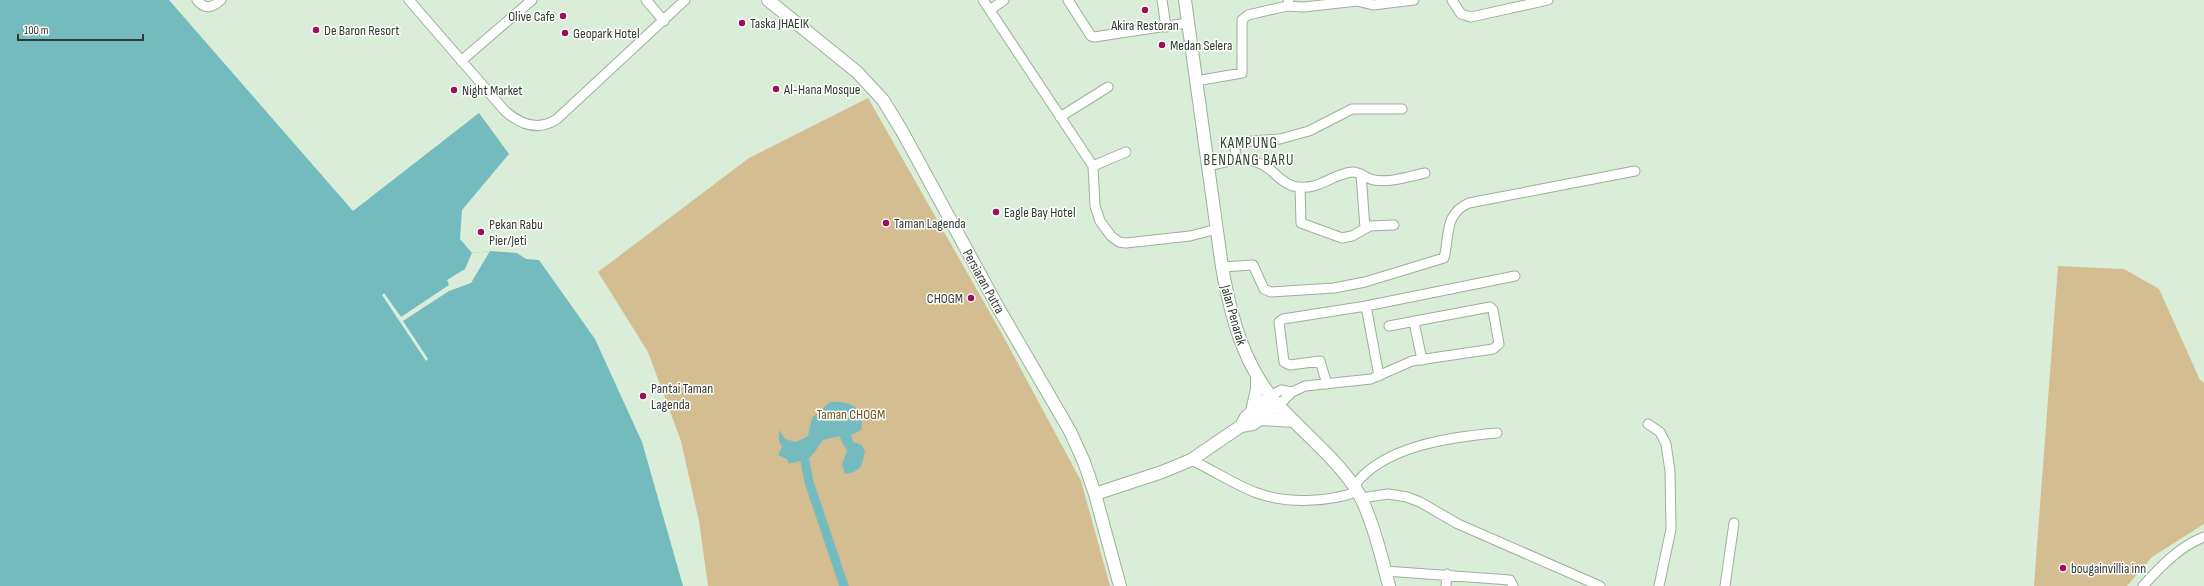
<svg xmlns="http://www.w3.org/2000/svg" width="2204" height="586" font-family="'Sofia Sans Condensed',sans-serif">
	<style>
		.green { fill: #d4bd90 }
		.water { fill: #74bbbf }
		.pier { fill: #daedd8 }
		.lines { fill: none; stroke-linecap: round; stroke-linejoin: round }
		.canal { stroke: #74bbbf; stroke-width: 9 }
		.street-casing { stroke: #9eaf9c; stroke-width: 11 }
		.secondary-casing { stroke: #9eaf9c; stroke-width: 14 }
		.street { stroke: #fff; stroke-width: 9 }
		.secondary { stroke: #fff; stroke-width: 12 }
		.poi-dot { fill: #9c0d5a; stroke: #fff; stroke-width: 1.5 }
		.labels { text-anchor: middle; stroke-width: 3; stroke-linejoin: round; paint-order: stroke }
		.poi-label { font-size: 14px; fill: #323931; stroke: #fff; text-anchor: start }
		.street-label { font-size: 14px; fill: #323931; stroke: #fff }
		.park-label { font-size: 14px; fill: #6b5117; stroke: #fff }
		.neighbourhood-label { font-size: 15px; letter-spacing: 1px; fill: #324130; stroke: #fff }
	</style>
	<rect width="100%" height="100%" fill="#daedd8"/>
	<path class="green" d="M868,98L1002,334L1081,481L1110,586H708L699,521L681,441L648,352L598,272L749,158Z
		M2058,266L2124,269L2159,289L2200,380L2204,383V524L2152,557L2127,586H2034Z"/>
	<path class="water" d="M0,0H169L353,211L479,113L509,154L462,210L460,239L472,253L490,251L517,253L526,259L539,260L595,339L642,442L683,586H0Z
		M830,402C851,401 866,407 861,430L851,435L853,442L862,445L865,452C861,467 862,471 845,474L842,464L847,451L839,436L823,440C818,446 812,459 804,461C798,462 795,461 789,464L787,459L778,455L782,447L779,441V430L785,439L796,442L808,436L812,418Z"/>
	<path class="pier" d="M490,251L471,283L449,291L403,321L428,359L426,361L382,295L384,293L401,317L449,285L447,280L465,269L472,253Z"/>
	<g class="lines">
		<path class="canal" d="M805,461L809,482L844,586"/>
		<g class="street-casing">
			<path id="street" d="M197,0C205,10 212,8 221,0
				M409,0L505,111C521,125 539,131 557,119L685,0
				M646,0L664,21
				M983,0L1093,166L1095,206L1100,221L1111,236L1119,242L1126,243L1190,236L1217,229
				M1068,0L1091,36L1094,37L1187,23
				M1162,0L1166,27
				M1452,0L1461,14L1471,17L1548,0
				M1287,6L1304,7L1357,1L1373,5L1414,0
				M990,10L1004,0
				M461,61L532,0
				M1196,81L1242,73V20L1248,15L1287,6L1289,0
				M1060,117L1108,87
				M1236,160L1235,148L1240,142L1280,139L1309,131L1352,109H1402
				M1093,166L1126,152
				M1208,166C1234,160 1252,153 1274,173C1280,179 1288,186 1297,187C1320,190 1332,174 1352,172C1360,171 1366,179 1374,180C1390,183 1410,176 1425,173
				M1361,174L1365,228
				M1300,187L1301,223L1342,238L1352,236L1370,226L1394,225
				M1222,267L1253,265L1264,289L1271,292L1334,288L1365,282L1444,258C1450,234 1444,214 1469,203L1635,171
				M1366,306L1379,376
				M1414,322L1422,360
				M1327,384L1320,361L1290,365L1284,362L1279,322L1283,319L1366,306L1515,276
				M1271,396L1281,390L1292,392L1305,386L1371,379L1412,361L1493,349L1499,344L1493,310L1490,307L1389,326
				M1279,405L1292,392
				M1648,424L1660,432L1666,444L1670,471L1671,529L1659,586
				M1191,460C1213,470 1235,485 1257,493C1288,504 1327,502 1357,492
				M1354,486C1383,446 1450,437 1497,433
				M1361,498L1388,494L1407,497L1420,502L1458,524L1600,586
				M1385,571L1510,580L1513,586
				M1446,586L1447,574
				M1725,586L1734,523
				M2143,586C2160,567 2180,546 2204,537"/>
		</g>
		<g class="secondary-casing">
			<path id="secondary" d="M768,0L857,72L883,100L902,131L999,309L1070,431L1084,462L1095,494L1120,586
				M1185,0L1222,267C1231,318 1244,367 1279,406C1304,433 1333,456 1354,486C1370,509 1382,558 1389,586
				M1252,411L1257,389V378
				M1260,419L1294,421
				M1241,426L1253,424L1279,405
				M1095,494L1162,472L1191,460L1241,426L1246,417L1271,396"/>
		</g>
		<use href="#street" class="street"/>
		<use href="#secondary" class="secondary"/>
	</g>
	<g class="poi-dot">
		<circle cx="1145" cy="10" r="4"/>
		<circle cx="563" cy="16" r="4"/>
		<circle cx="742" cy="23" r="4"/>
		<circle cx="316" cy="30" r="4"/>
		<circle cx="565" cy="33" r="4"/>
		<circle cx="1162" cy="45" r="4"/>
		<circle cx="776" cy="89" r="4"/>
		<circle cx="454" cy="90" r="4"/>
		<circle cx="996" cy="212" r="4"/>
		<circle cx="886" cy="223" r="4"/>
		<circle cx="481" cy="232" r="4"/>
		<circle cx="971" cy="298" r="4"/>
		<circle cx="643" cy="396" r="4"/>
		<circle cx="2063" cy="568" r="4"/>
	</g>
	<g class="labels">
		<g class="poi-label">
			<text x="555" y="21" text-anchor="end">Olive Cafe</text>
			<text x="750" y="28">Taska JHAEIK</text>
			<text x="1145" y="30" text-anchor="middle">Akira Restoran</text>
			<text x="324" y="35">De Baron Resort</text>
			<text x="573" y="38">Geopark Hotel</text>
			<text x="1170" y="50">Medan Selera</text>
			<text x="784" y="94">Al-Hana Mosque</text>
			<text x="462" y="95">Night Market</text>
			<text x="1004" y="217">Eagle Bay Hotel</text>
			<text x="894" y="228">Taman Lagenda</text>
			<text x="489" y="229">Pekan Rabu<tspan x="489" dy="16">Pier/Jeti</tspan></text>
			<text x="963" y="303" text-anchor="end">CHOGM</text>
			<text x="651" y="393">Pantai Taman<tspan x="651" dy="16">Lagenda</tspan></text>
			<text x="2071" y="573">bougainvillia inn</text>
		</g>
		<g class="street-label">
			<text transform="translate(984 281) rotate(61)" y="5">Persiaran Putra</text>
			<text transform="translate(1234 315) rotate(74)" y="5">Jalan Penarak</text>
		</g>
		<g class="park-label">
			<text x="851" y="419">Taman CHOGM</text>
		</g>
		<g class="neighbourhood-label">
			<text x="1249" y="148">KAMPUNG<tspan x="1249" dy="17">BENDANG BARU</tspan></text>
		</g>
	</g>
	<path d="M18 34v6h125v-6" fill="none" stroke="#323931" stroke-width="2"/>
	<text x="24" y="34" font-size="12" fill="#323931" stroke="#ffffff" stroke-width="3" paint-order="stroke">100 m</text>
</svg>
